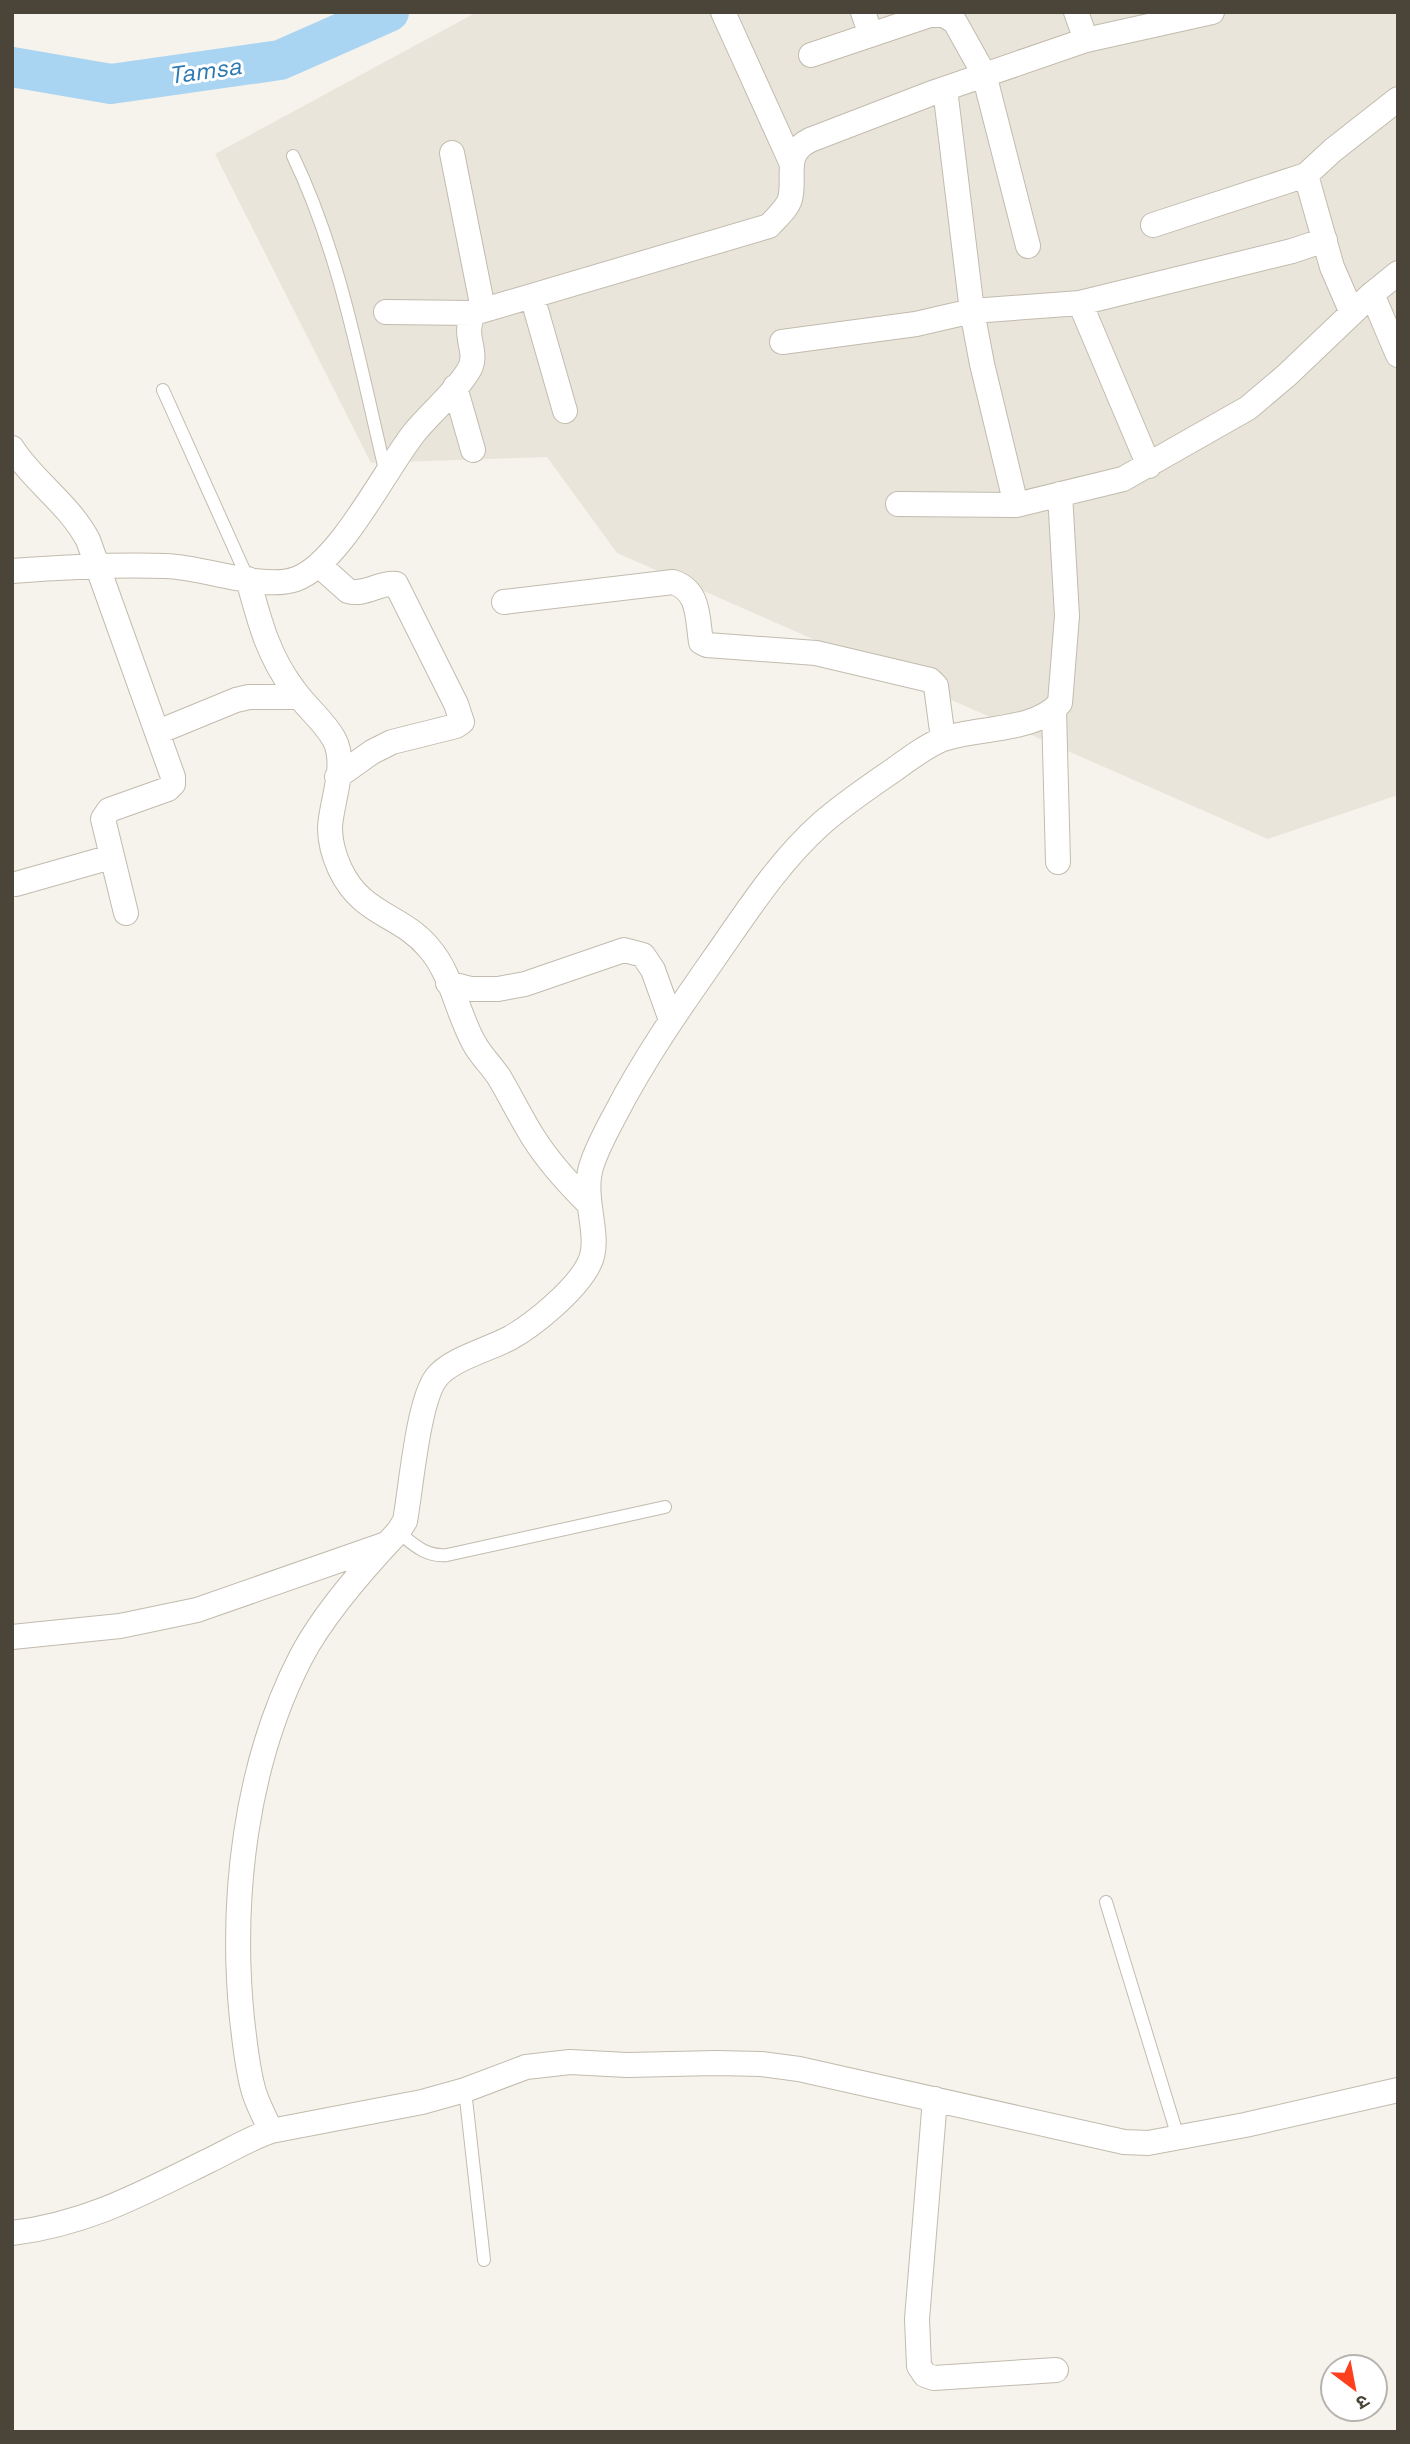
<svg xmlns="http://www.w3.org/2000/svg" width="1410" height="2444" font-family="'Space Grotesk','Noto Sans Devanagari',sans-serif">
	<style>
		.residential { fill: #eae5da }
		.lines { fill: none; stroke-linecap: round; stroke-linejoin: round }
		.river { stroke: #a9d4f2; stroke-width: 40 }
		.lane-casing { stroke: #c2bbae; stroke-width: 14 }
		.street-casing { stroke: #c2bbae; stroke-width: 26 }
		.lane { stroke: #fff; stroke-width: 12 }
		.street { stroke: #fff; stroke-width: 24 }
		.labels { text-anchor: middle; stroke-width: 6; stroke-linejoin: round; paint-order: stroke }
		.water-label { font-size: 24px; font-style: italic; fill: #2e7ab2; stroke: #fff }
	</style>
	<rect width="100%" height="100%" fill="#f6f3ec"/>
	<path class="residential" d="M477,12H1398V795L1268,839L617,553L547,457L371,463L215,154Z"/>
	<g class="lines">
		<path class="river" d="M12,67L111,84L280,60L389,12"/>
		<g class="lane-casing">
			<path id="lane" d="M293,156C341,256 360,366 386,474
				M163,390L248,579
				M398,1532C414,1545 426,1557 447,1555L665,1507
				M1106,1902L1178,2137
				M465,2090L484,2260"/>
		</g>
		<g class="street-casing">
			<path id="street" d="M723,12L791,162
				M863,12L871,35
				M1076,12L1086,40
				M811,55L930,15H944L955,22L984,74L1028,246
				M945,89L972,311L982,364L1016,505
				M452,153L483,309
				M1306,175L1332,267L1352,313
				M1153,225L1306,175L1333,150L1398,99
				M1372,294L1398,355
				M532,296L565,411
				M386,312L474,313
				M782,342L916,324L972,311L1080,303
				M455,387L473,450
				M12,448C34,482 69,504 88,540L173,777V784L168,789L109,810L103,819L126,913
				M1149,466L1080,303L1292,251L1325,240
				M898,504L1016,505L1123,479L1248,408L1287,375L1372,294L1398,273
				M320,566L348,591C365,596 379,582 396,584L456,704L462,722L456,726L392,742L372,752L337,777
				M12,571C64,567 114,564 166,566C203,567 264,591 296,579C339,564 385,470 414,433C431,412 453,395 467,373C482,353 460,337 474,313L769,226C776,218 787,209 790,199C796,176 782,154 810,140L935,92L1086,40L1212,12
				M248,579C259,620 268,656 294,690C306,707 324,721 334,739C348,765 331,801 330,828C330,841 334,856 340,869C362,916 401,914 429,948C452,974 457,1013 474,1043C481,1056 491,1065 499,1077C511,1097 521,1118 533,1137C548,1161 567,1182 587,1202
				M504,602L673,582C700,591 697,617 701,642L707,645L816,653L930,680L936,686L943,739
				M1054,710L1058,862
				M158,732L236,700L249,697H299
				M16,884L111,857
				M448,983L471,989H498L525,984L624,950L643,955L653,970L671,1020
				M12,1637L120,1626L197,1610L386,1544
				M935,2099L917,2319L919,2366L925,2375L934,2378L1056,2370
				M271,2131C265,2118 258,2105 254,2092C247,2069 245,2043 242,2019C230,1900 245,1765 301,1657C324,1613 364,1568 398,1532L405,1521C411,1488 418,1402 436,1378C450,1359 490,1349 510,1338C535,1324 576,1290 589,1264C603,1237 580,1198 592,1164C598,1146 607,1130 616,1113C644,1059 678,1010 713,960C746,913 778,862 822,823C845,803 870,786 895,769C910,758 926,746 943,739C978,727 1035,732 1060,703L1067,616L1060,494
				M12,2233C87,2224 141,2194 208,2161C229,2151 248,2139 271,2131L422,2102L465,2090L526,2067L570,2062L627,2065L716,2063L761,2064L799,2069L1124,2142L1148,2143L1245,2125L1398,2090"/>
		</g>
		<use href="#lane" class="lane"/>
		<use href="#street" class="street"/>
	</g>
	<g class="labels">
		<g class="water-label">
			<text transform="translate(205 71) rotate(-8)" y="8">Tamsa</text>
		</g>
	</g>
	<rect width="1410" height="2444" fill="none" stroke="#4b4439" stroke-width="28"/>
	<g transform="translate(1354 2388) rotate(148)"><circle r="33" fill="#ffffff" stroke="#b7b4b0" stroke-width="2"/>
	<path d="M0-5L12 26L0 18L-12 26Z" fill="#fc3f1d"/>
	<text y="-10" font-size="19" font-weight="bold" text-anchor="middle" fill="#4b4439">उ</text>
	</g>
</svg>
